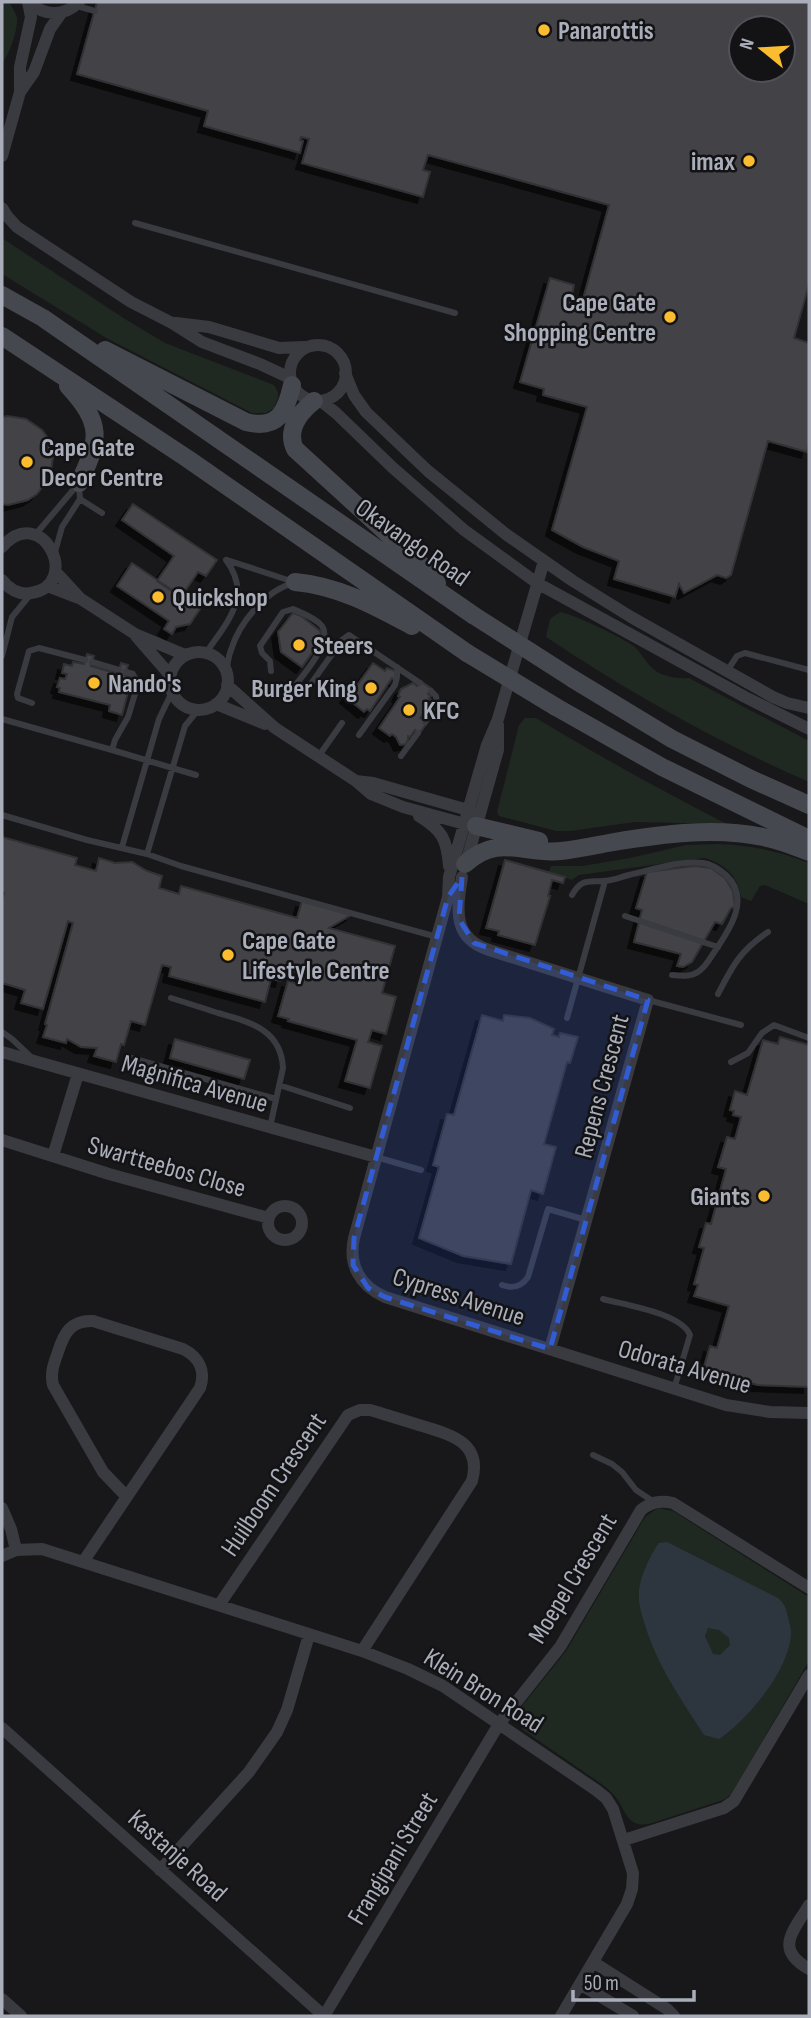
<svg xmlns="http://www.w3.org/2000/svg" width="811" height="2018" font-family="'Sofia Sans Condensed',sans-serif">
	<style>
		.green { fill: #1f2821 }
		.water { fill: #2d363f; fill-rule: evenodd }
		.building { fill: #424347; stroke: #323236; stroke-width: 2; fill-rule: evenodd; filter: url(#shadow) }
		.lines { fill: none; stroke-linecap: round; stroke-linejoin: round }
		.lane { stroke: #3a3b41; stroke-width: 6 }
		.street { stroke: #3a3b41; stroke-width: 12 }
		.secondary { stroke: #46484f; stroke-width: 18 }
		.secondary-bridge { stroke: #46484f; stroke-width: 18 }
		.marked { fill: #325cd4; fill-opacity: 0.2; stroke: #325cd4; stroke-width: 5; stroke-dasharray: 14 9; stroke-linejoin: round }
		.poi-dot { fill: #fbbd2f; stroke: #131315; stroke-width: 2.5 }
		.labels { text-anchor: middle; stroke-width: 5; stroke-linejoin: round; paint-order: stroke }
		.poi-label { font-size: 26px; font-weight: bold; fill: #a9aeba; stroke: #131315; text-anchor: start }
		.street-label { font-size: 26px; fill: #a9aeba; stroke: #131315 }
	</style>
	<defs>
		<filter id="shadow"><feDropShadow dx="-6" dy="6" stdDeviation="0" flood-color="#0009"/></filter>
	</defs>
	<rect width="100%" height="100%" fill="#18181a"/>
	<path class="green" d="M2,2H9C12,7 16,13 17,18C18,31 9,55 2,64Z
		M2,238L125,319L165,343L274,385L278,392V398L274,408L266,413H252L108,339L2,274Z
		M560,612C572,613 625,639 635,647C640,652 644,659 649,665C659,676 674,679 689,678L809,741V782C719,743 628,692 546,637L550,619Z
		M525,718H536C599,756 662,791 727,824L635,822L571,831H556L499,816L497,812L519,725Z
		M718,844C750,845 779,851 809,863V904L765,885L760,886L751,901L741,897C738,876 724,863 704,858L579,875L572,880L549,872L551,866H582L630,858L686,845Z
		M658,1508L673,1511L809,1597V1661L731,1795L723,1800L649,1824C630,1827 627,1816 619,1802C615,1795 609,1790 603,1785L523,1730L518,1716L522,1706L566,1651L645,1517Z"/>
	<path class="water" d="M667,1542L778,1598C785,1604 786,1609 788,1617C789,1622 791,1628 791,1633C790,1670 748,1719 719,1739L704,1735C681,1699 657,1665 645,1625C642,1615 638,1603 639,1593C639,1579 651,1553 659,1543ZM708,1628L719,1630L729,1638L730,1645L720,1655L713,1654L705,1636Z"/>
	<path class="building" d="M97,2H809V284L794,338L809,343V445L807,452L768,441L731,575L726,578L717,575L684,593L679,584L675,597L614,579L619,561L583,547L552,530L587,407L543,395L544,389L520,382L550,278L574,285L572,296L583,299L609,205L428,155L423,170L430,172L423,197L302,163L309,139L301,137L300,140L303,141L300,153L204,126L208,111L77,74ZM741,28H783V70H741Z
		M7,416L26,419L42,430L48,438L53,457L50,477L37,494L28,500L8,505L2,504V417Z
		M133,504L217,560L206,576L198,572L181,597L157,581L174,556L122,520Z
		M132,563L200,609L190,624L176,627L172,634L164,629L169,621L117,586Z
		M293,613L301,616L320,631L322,639L302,667L281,652L278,632Z
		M87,654L94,656L91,666L118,674L121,663L128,665L125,675L132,677L122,715L109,711L110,705L59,692L60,688L57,687L60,678L65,679L67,674L62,673L64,664L72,666L73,662L84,664Z
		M373,663L385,671L387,668L395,671V680L392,678L370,711L367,709L364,712L346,697L353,687L355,688Z
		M421,681L432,689L428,694L431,696L429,698L432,701L420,718L427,723L419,734L415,730L410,737L408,736V740L406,744L400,745L396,737L392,734L390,736L379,728L400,697L398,696L401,689L413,683L417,686Z
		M2,837L77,858L75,865L96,871L99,858L115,863L132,862L147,871L162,876L159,888L179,894L181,886L297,918L302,901L351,915L329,928L395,946L382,993L396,997L386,1034L372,1030L368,1042L382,1046L370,1088L345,1081L357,1040L288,1021L289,1019L278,1016L288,981L298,984L301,974L284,969L281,981L271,979L265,1002L169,976L171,967L162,965L145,1025L131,1021L124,1045L121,1044L116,1062L94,1056L97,1048L81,1047L67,1039L66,1043L43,1037L47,1025L45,1024L73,923L68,921L43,1009L21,1003L25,990L2,983V900L4,893L2,892Z
		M505,860L565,877L563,883L552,880L548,896H550L535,945L498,935L499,931L486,928Z
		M695,866L711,868L725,878L733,891L735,907L731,908L722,924L715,922L692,962L683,967L677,966L681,954L634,942L642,910L636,908L647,872Z
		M482,1015L503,1021L504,1015L530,1018L554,1029L552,1035L559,1037L560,1033L578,1037L570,1063L567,1062L544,1144L556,1147L543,1194L531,1190L511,1264L463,1256L419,1238L439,1167L433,1165L447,1114L454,1115Z
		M780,1037L809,1045V1387L758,1385L703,1370L710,1346L717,1348L729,1306L694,1296L698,1285L694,1284L704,1248L699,1247L706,1223L711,1224L726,1169L718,1167L727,1137L735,1139L741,1117L733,1115L734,1111L730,1110L735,1091L747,1095L763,1040L778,1044Z
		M175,1039L250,1060L244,1079L170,1058Z"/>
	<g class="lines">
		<path class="lane" d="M77,6L95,11
			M135,223L455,313
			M80,499L102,513
			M35,535L79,483
			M55,552L62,527L80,499L79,485
			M227,560L294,582
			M206,653C227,622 253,596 226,560
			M2,656L12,617L30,595
			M92,662L119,670
			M271,671L270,661L262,653L260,646L283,612L293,609C302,613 316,618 322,626C333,642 303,675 293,688
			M727,671L737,656L745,653L809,670
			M226,672C228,664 228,657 231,650C239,623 266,590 294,583
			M303,695L342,640L349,635L420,683
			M32,703L18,698L17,694L29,651L39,648L85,660
			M2,719L112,750L115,740L128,717L138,684L133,674L126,672
			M425,722L437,705L436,696L431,691
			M359,735L395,685L397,677V667
			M112,750L196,775
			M401,756L418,733
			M318,757L342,723
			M2,815L87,840L147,854L181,866L437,937
			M122,847L159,719L172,692
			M147,854L185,726L198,710
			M572,895C581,879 587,882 603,881C612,881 621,877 629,875C652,870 679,860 703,863C712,864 719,869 726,875C751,898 730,929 715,951C710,958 706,967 698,972C690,977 681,976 672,975
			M625,916L718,947
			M718,994C733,965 740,951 768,932
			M171,998C187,1003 203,1008 218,1013C249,1022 281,1029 283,1068L270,1127
			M648,1000L741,1025
			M567,1018L605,881
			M2,1032L12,1039L31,1057
			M128,1057L276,1099
			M731,1062L748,1053L762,1033L774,1025L809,1038
			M279,1085L350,1108
			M376,1157L421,1170
			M502,1285C513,1289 521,1287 528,1277L548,1209L586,1220
			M603,1299C625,1305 681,1313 690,1335L674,1389
			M593,1455L612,1464L622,1472L636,1490L654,1502"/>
		<path class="street" d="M29,2C44,16 64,17 79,2
			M20,92L34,72L50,29L62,12
			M2,156L20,92V67L31,17L28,2
			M2,208L7,216L17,227L131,302L172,323L202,342L260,364L290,378
			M176,323L209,327L279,348L305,347
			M290 373a28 28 0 1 1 56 0a28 28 0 1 1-56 0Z
			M345,373L354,395L366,412L428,471L507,535L573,581L631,617L773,697L787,703L809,708
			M321,401L336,413L392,467L464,530L537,583L745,697L809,729
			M2,547C42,501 83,585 31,593C19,595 9,589 2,580
			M544,561L498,719L487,745L449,877L448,897L354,1238C348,1265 360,1286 385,1297L726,1405L770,1412L809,1413
			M55,571L79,597
			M47,586L81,599L135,634L185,655
			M136,636L170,675
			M170 681a29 29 0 1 1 58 0a29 29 0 1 1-58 0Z
			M227,685L275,728L356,781L371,794L403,807L472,826
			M216,704L265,724
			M356,781L373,783L468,810L472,814
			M419,816C442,830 447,839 449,866
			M466,863L498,750V725
			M462,877C457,909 452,938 489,950L648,1000L550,1349
			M2,1052L376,1157
			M2,1140L109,1174L269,1218
			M53,1156L78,1074
			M268 1223a17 17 0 1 1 34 0a17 17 0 1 1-34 0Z
			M2,1508L11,1529L16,1550
			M2,1556L16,1550L42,1549L362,1651L408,1669L443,1686L596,1790L606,1798L613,1809L633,1873L632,1889L627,1904L561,2016
			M83,1562L200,1388C206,1371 199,1357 183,1349L93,1321C71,1320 64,1333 58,1352C54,1363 50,1373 53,1385L103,1472L127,1497
			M219,1605L348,1415L360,1410H370C387,1415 403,1420 419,1425C448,1434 483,1441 472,1481L362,1651
			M2,1728L324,2016
			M624,1840L724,1808L734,1801L809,1675
			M160,1870L249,1772L277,1732L287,1710L309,1635
			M809,1905C793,1932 774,1949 809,1969
			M593,1962L667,2009L674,2016
			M580,1984L633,2016
			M2,1999L21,2016
			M324,2016L499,1724L560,1647L641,1510C651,1502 660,1500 673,1503L809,1588"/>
		<path class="secondary" d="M2,295L43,318L473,615
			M2,336L188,459L467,653
			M105,350L246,422C278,430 286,412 292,385
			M68,386C103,424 100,439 79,483
			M314,401C299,413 286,430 295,449L412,556L429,572L437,583
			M295,582C339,586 375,606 412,626
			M573,679L672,739L751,779L809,805
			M556,707L662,767L809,839
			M476,826L539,841
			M465,864C498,833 523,855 561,851C579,849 597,845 614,842C662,834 715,827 763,837C779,840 794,846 809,852"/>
		<path class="secondary-bridge" d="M473,615L573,679
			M467,653L556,707"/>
	</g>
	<path class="marked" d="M462,877L459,919L474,943L648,1000L550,1349L385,1297L368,1288L353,1265L354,1238L448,897Z"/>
	<g class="poi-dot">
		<circle cx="544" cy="30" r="7"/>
		<circle cx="749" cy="161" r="7"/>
		<circle cx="670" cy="317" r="7"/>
		<circle cx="27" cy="462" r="7"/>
		<circle cx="158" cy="597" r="7"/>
		<circle cx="299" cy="645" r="7"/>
		<circle cx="94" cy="683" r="7"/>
		<circle cx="371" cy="688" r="7"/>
		<circle cx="409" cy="710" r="7"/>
		<circle cx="228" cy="955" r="7"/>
		<circle cx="764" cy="1196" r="7"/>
	</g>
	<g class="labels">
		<g class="poi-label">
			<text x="558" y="39">Panarottis</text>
			<text x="735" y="170" text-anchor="end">imax</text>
			<text x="656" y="311" text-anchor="end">Cape Gate<tspan x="656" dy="30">Shopping Centre</tspan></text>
			<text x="41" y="456">Cape Gate<tspan x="41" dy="30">Decor Centre</tspan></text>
			<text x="172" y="606">Quickshop</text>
			<text x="313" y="654">Steers</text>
			<text x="108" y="692">Nando's</text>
			<text x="357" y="697" text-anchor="end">Burger King</text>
			<text x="423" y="719">KFC</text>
			<text x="242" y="949">Cape Gate<tspan x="242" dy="30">Lifestyle Centre</tspan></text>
			<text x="750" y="1205" text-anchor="end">Giants</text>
		</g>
		<g class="street-label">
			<text transform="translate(413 542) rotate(35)" y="9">Okavango Road</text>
			<text transform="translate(195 1083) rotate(16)" y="9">Magnifica Avenue</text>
			<text transform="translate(601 1086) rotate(-75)" y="9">Repens Crescent</text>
			<text transform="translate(167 1166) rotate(16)" y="9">Swartteebos Close</text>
			<text transform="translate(459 1296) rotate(18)" y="9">Cypress Avenue</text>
			<text transform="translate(685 1366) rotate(16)" y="9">Odorata Avenue</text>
			<text transform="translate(273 1484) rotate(-56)" y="9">Huilboom Crescent</text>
			<text transform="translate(572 1578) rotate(-59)" y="9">Moepel Crescent</text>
			<text transform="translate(484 1690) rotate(32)" y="9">Klein Bron Road</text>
			<text transform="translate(178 1855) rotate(42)" y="9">Kastanje Road</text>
			<text transform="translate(392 1858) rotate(-59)" y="9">Frangipani Street</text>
		</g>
	</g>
	<rect width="811" height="2018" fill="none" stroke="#a9aeba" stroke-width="7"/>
	<g transform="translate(762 49) rotate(288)"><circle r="33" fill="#131315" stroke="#4f5157" stroke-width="2"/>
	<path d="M0-5L12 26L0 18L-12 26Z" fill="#fbbd2f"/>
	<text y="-10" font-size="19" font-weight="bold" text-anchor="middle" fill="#a9aeba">N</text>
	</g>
	<path d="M573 1990v10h121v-10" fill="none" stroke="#a9aeba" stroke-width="3.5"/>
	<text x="584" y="1990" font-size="21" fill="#a9aeba" stroke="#131315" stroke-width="5" paint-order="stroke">50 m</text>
</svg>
